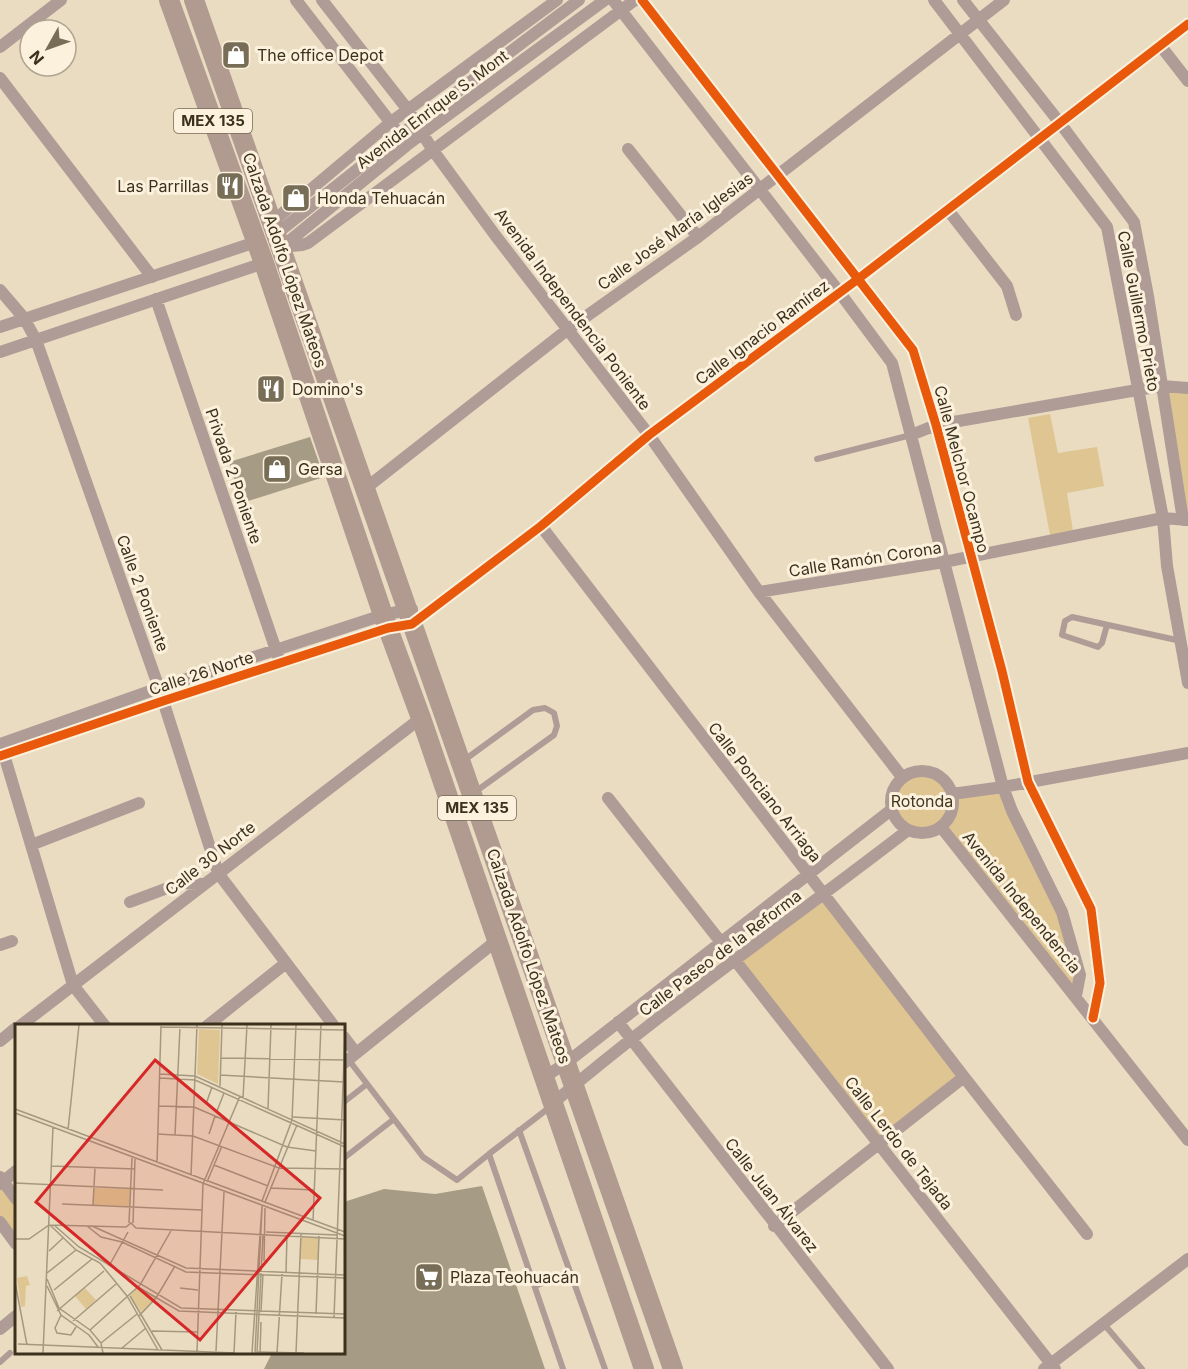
<svg xmlns="http://www.w3.org/2000/svg" width="1188" height="1369" font-family="Inter,sans-serif">
	<style>
		.green { fill: #dec592 }
		.building { fill: #a69c86 }
		.lines { fill: none; stroke-linecap: round; stroke-linejoin: round }
		.service { stroke: #af9c97; stroke-width: 6 }
		.minor { stroke: #af9c97; stroke-width: 12 }
		.primary { stroke: #b19b91; stroke-width: 20 }
		.cycleway-casing { stroke: #fbf1dd; stroke-width: 13 }
		.cycleway { stroke: #e8590c; stroke-width: 9 }
		.labels { text-anchor: middle; stroke-width: 6; stroke-linejoin: round; paint-order: stroke }
		.shield { fill: #fbf1dd; stroke: #756b57; stroke-width: 1.5 }
		.shield-label { font-size: 15px; font-weight: bold; fill: #3b311d }
		.poi-label { font-size: 16px; fill: #3b311d; stroke: #fbf1dd; text-anchor: start }
		.street-label { font-size: 16px; fill: #3b311d; stroke: #fbf1dd }
		.park-label { font-size: 16px; fill: #423822; stroke: #fbf1dd }
		.inset-road { fill: none; stroke: #a4987f; stroke-width: 1.5 }
		.view { fill: #d62828; fill-opacity: 0.15; stroke: #d62828; stroke-width: 3 }
		.inset-edge { fill: none; stroke: #3b311d; stroke-width: 3 }
	</style>
	<rect width="100%" height="100%" fill="#eadcc1"/>
	<path class="green" d="M1162,386L1188,388V520Z
		M1050,414L1058,453L1097,447L1104,486L1067,493L1073,531L1050,535L1028,418Z
		M925,771C931,774 941,777 945,783C948,786 949,791 950,796C956,833 901,844 894,810C893,805 894,797 894,791L909,776Z
		M1003,788L1035,861L1071,950L1074,989L943,828L954,810L956,796Z
		M824,895L964,1077L878,1144L736,960Z
		M0,1177L16,1199V1244L0,1222Z"/>
	<path class="building" d="M310,437L324,477L242,503L229,462Z
		M482,1186L545,1369H264L272,1353H344V1202L384,1189L435,1194Z"/>
	<g class="lines">
		<path class="service" d="M817,459L911,435
			M1107,625L1102,643L1098,647L1062,635L1065,621L1072,617L1181,641
			M463,761L533,710L545,708L554,713L557,726L554,735L475,792
			M348,1059L423,1157L457,1180L489,1154
			M344,1102L367,1084
			M550,1107L489,1154L563,1369
			M519,1130L605,1369
			M344,1158L394,1119
			M535,1286L570,1272
			M1103,1323L1142,1369
			M0,1362L10,1353"/>
		<path class="minor" d="M296,0L394,127
			M322,0L408,110L432,149L495,235L649,435L759,592L902,777
			M613,0L840,293L892,363L1003,787L1012,811L1062,912L1080,975L1076,996
			M642,0L913,350L936,425L1002,671L1028,782L1091,909L1100,983L1093,1018
			M934,0L1107,227L1163,518L1167,566L1188,683
			M963,0L1060,123L1134,222L1148,296L1183,520
			M1160,45L1188,81
			M0,47L61,0
			M0,78L152,277
			M628,149L698,237
			M948,210L1007,286L1016,315
			M272,222L391,122L557,0
			M276,234L417,122L579,0
			M281,247L302,245L308,243L635,0
			M282,247L407,145L605,0
			M0,290L24,318L36,340L159,688L218,873L334,1026
			M156,299L278,656
			M0,327L256,242
			M0,352L264,263
			M911,435L936,425L1137,390L1162,386L1188,388
			M366,488L567,330L698,237L1004,0
			M541,526L964,1077L1087,1234
			M759,592L944,562L1163,518L1188,520
			M0,744L159,688L383,615L412,609
			M2,748L73,985L105,1026
			M0,756L163,701L388,628L412,624L541,526L649,435L858,279L1188,24
			M891 802a31 31 0 1 1 62 0a31 31 0 1 1-62 0Z
			M952,794L1003,787L1188,753
			M608,798L1055,1369
			M941,827L1188,1140
			M31,845L139,803
			M130,902L181,883L203,884
			M0,945L12,941
			M618,1022L888,1369
			M20,1026L421,718
			M207,1026L286,963
			M344,1037L356,1053
			M0,1041L16,1028
			M344,1063L496,941
			M543,1078L566,1063L891,810
			M552,1104C666,1007 790,921 908,830
			M0,1177L16,1199
			M0,1184L16,1171
			M0,1222L16,1244
			M774,1226L964,1077
			M0,1329L16,1316
			M1044,1369L1188,1259"/>
		<path class="primary" d="M169,0L264,263L383,615L421,718L644,1369
			M194,0L673,1369"/>
		<g class="cycleway-casing">
			<path id="cycleway" d="M642,0L913,350L936,425L1002,671L1028,782L1091,909L1100,983L1093,1018
				M0,756L163,701L388,628L412,624L541,526L649,435L858,279L1188,24"/>
		</g>
		<use href="#cycleway" class="cycleway"/>
	</g>
	<defs>
		<g id="shop-square" transform="scale(1.5)"><rect x="-9" y="-9" width="18" height="18" rx="4" fill="#786d56" stroke="#fbf1dd"/><path d="M-5-2.5h2.3a2.7 3.5 0 0 1 5.4 0H5L5.5 6h-11ZM-1.5-2.5h3a1.5 2.3 0 0 0-3 0Z" fill="#fff"/></g>
		<g id="restaurant-square" transform="scale(1.5)"><rect x="-9" y="-9" width="18" height="18" rx="4" fill="#786d56" stroke="#fbf1dd"/><path d="M-5-6h1v4h1v-4h1v4h1v-4h1v5L-1.5 .5V6h-2V.5L-5-1ZM5-6V6H3V1.5H1.5Q1.5-4 5-6Z" fill="#fff"/></g>
		<g id="supermarket-square" transform="scale(1.5)"><rect x="-9" y="-9" width="18" height="18" rx="4" fill="#786d56" stroke="#fbf1dd"/><path d="M-6-5.5h2.5l.6 2H6L4.5 2H-2.5L-4.4-4H-6ZM-1.5 3.2a1.3 1.3 0 1 0 .1 0ZM3 3.2a1.3 1.3 0 1 0 .1 0Z" fill="#fff"/></g>
	</defs>
	<g fill-rule="evenodd">
		<use href="#shop-square" x="236" y="55"/>
		<use href="#restaurant-square" x="230" y="186"/>
		<use href="#shop-square" x="296" y="198"/>
		<use href="#restaurant-square" x="271" y="389"/>
		<use href="#shop-square" x="277" y="469"/>
		<use href="#supermarket-square" x="429" y="1277"/>
	</g>
	<g class="labels">
		<g class="shield">
			<rect x="174" y="109" width="78" height="24" rx="4.5"/>
			<rect x="438" y="796" width="78" height="24" rx="4.5"/>
		</g>
		<g class="shield-label">
			<text x="213" y="126">MEX 135</text>
			<text x="477" y="813">MEX 135</text>
		</g>
		<g class="poi-label">
			<text x="257" y="61">The office Depot</text>
			<text x="209" y="192" text-anchor="end">Las Parrillas</text>
			<text x="317" y="204">Honda Tehuacán</text>
			<text x="292" y="395">Domino's</text>
			<text x="298" y="475">Gersa</text>
			<text x="450" y="1283">Plaza Teohuacán</text>
		</g>
		<g class="street-label">
			<text transform="translate(432 109) rotate(-37)" y="6">Avenida Enrique S. Mont</text>
			<text transform="translate(675 231) rotate(-36)" y="6">Calle José María Iglesias</text>
			<text transform="translate(285 260) rotate(71)" y="6">Calzada Adolfo López Mateos</text>
			<text transform="translate(573 309) rotate(53)" y="6">Avenida Independencia Poniente</text>
			<text transform="translate(1139 311) rotate(79)" y="6">Calle Guillermo Prieto</text>
			<text transform="translate(762 332) rotate(-37)" y="6">Calle Ignacio Ramírez</text>
			<text transform="translate(962 469) rotate(75)" y="6">Calle Melchor Ocampo</text>
			<text transform="translate(234 476) rotate(71)" y="6">Privada 2 Poniente</text>
			<text transform="translate(865 559) rotate(-9)" y="6">Calle Ramón Corona</text>
			<text transform="translate(143 593) rotate(70)" y="6">Calle 2 Poniente</text>
			<text transform="translate(201 673) rotate(-18)" y="6">Calle 26 Norte</text>
			<text transform="translate(765 792) rotate(52)" y="6">Calle Ponciano Arriaga</text>
			<text transform="translate(210 858) rotate(-38)" y="6">Calle 30 Norte</text>
			<text transform="translate(1022 902) rotate(51)" y="6">Avenida Independencia</text>
			<text transform="translate(720 953) rotate(-37)" y="6">Calle Paseo de la Reforma</text>
			<text transform="translate(529 956) rotate(71)" y="6">Calzada Adolfo López Mateos</text>
			<text transform="translate(899 1143) rotate(52)" y="6">Calle Lerdo de Tejada</text>
			<text transform="translate(772 1195) rotate(52)" y="6">Calle Juan Álvarez</text>
		</g>
		<g class="park-label">
			<text x="922" y="807">Rotonda</text>
		</g>
	</g>
	<g transform="translate(15 1024)">
		<rect width="330" height="330" fill="#eadcc1"/>
		<path d="M184,5L205,6L203,60L182,50ZM79,164L115,165L114,182L78,181ZM286,213L304,214L303,236L285,235ZM12,252L15,261L11,262L10,282L6,283L2,254ZM123,263L141,274L127,289L115,272ZM70,264L81,276L71,285L60,272Z" fill="#dec592"/>
		<path class="inset-road" d="M146,3L330,6M206,34L330,36M145,50L180,52L330,120M205,51L329,58M145,54L180,56L330,123M205,62L207,1M228,74L232,1M191,80L197,63M143,82L179,83L272,123L301,127M0,85L330,208M253,85L256,1M202,87L209,69M0,89L330,212M278,93L330,96M53,106L64,1M142,110L178,112L264,144L330,145M194,110L200,92M160,111L165,3M142,138L146,2M199,141L253,162M36,142L120,145M176,152L182,1M192,158L207,122M0,159L148,166M256,164L299,166M247,177L277,96L281,1M250,178L282,101M47,180L187,186M78,181L80,144M298,197L306,1M114,199L117,134M118,199L120,135M35,201L61,226L85,239L112,272L143,326M39,201L64,223L166,284L330,290M72,202L86,213L107,218L171,248L330,254M77,202L171,244L330,251M121,204L330,215M251,208L322,211M0,215H14L34,201L111,203L116,199L121,204M34,227L48,214M249,237L250,184M94,242L113,208M32,249L61,226M271,249L272,211M32,255L44,284L75,306L86,319L88,329M0,258L12,321M32,262L46,291L74,311L83,323M123,263L164,287L330,294M165,264L183,266M39,266L77,235M115,272L147,326M42,287L89,247M246,288L248,250M301,290L304,212M46,291L40,304L42,309L56,311L61,303M124,292L141,274L160,242M319,293L330,10M58,297L101,260M75,306L125,261L157,205M137,307L182,308M86,319L122,290M3,320L220,329M107,324L131,304M182,327L188,160L225,72M201,327L209,168M243,328L289,329M28,329L38,103M219,329L221,288M237,329L247,182M240,329L247,184M242,329L248,211M245,329L246,298M262,329L267,250M281,329L286,210"/>
		<path class="view" d="M140,36L305,174L185,316L21,178Z"/>
		<rect width="330" height="330" class="inset-edge"/>
	</g>
	<g transform="translate(48 48) rotate(230)"><circle r="28" fill="#fbf1dd" stroke="#aea490" stroke-width="1.5"/>
	<path d="M0-4.5L10 22L0 15L-10 22Z" fill="#786d56"/>
	<text y="-9" font-size="16" font-weight="bold" text-anchor="middle" fill="#3b311d">N</text>
	</g>
</svg>
